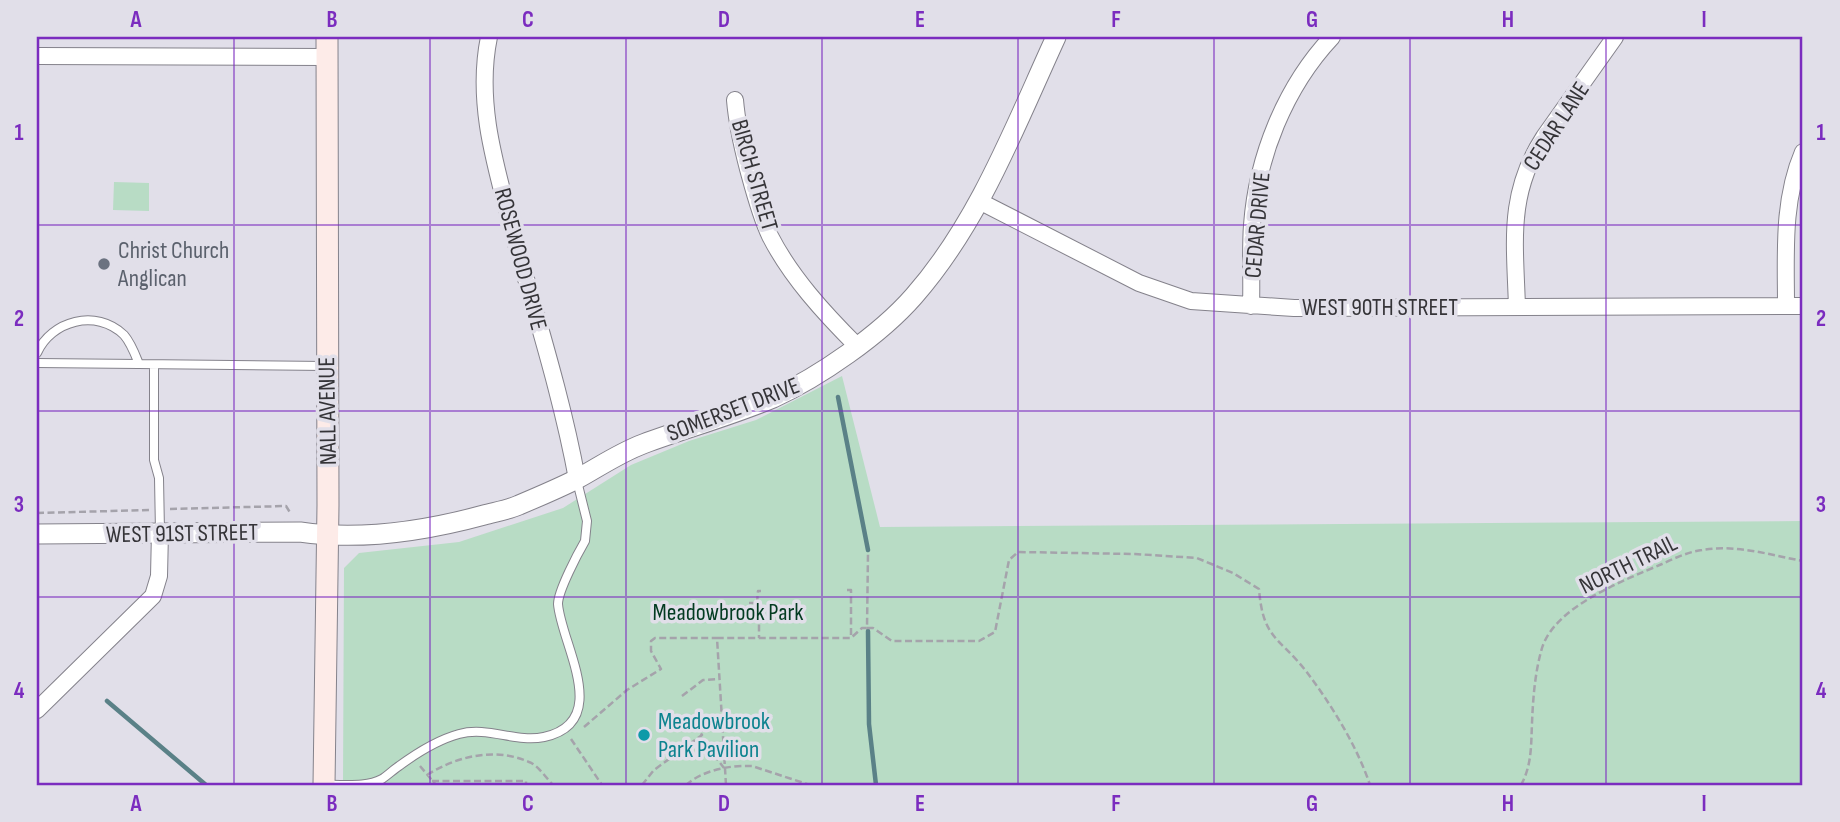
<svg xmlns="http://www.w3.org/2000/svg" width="1840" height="822" font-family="'Sofia Sans Condensed',sans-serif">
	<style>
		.green { fill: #b8dcc5 }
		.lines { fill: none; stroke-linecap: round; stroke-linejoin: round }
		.stream { stroke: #5a8187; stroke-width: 4.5 }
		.service-casing { stroke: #84828b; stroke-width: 10 }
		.minor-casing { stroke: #84828b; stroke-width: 18 }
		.tertiary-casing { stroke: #84828b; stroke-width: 21 }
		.secondary-casing { stroke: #84828b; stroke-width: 23 }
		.path { stroke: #a5a3ab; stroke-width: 2.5; stroke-dasharray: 7 3.5; stroke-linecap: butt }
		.service { stroke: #fff; stroke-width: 8 }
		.minor { stroke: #fff; stroke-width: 16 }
		.tertiary { stroke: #fff; stroke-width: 19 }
		.secondary { stroke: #fdebe8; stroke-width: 21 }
		.grid { fill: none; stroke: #7b2cbf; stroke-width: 2; stroke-opacity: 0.55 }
		.worship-dot { fill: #6b7280; stroke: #e1dfe9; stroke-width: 2.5 }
		.culture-dot { fill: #0f9aa8; stroke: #e1dfe9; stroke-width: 2.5 }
		.labels { text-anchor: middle; stroke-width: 7; stroke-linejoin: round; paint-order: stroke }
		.street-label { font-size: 24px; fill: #353438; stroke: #e1dfe9 }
		.worship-label { font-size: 24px; fill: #5b616d; stroke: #e1dfe9; text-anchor: start }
		.park-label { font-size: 24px; fill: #033b21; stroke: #e1dfe9 }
		.culture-label { font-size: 24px; fill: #0d838f; stroke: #e1dfe9; text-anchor: start }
		.neatline { fill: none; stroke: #7b2cbf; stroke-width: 2.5 }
		.grid-label { font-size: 23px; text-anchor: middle; font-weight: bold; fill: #7b2cbf }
	</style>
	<rect width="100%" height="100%" fill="#e1dfe9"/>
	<path class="green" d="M114,182L149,183V211L113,210Z
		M842,376L880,527L1803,521V785H343L344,568L359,553L459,542L563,508L631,465L689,441L756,420Z"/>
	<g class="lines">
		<path class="stream" d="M838,397L868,550
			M868,631L869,724L876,785
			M107,701L206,785"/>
		<g class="service-casing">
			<path id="service" d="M37,353C51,321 96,308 124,335C131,343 135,354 139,364L326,366
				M37,363L139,364
				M154,365V460L159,478L160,532
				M324,785C343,784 365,788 382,779C388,775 393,770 399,766C418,752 437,740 459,734C488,726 516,743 544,737C613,722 561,644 558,604C558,591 578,553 585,541L587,521L577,481"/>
		</g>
		<g class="minor-casing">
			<path id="minor" d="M489,37C475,105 497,170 514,236C536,316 562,397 577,479
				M37,56L327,57
				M735,100C737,124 742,146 748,169C754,191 760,215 770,236C791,277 824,313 857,346
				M979,201L1139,283L1191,301L1294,308L1803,306
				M1251,306C1252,279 1250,252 1252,225C1257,157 1285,87 1332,37
				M1786,306C1786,254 1782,201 1803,152
				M1517,307C1515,242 1507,194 1544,137L1615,37
				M37,710L153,596L159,576L160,532"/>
		</g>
		<g class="tertiary-casing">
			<path id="tertiary" d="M37,534L300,532C361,541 425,531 484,515C495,512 508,510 519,505C538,497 559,488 577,479C599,467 619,453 643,444C686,428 730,416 773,398C819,377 880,335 914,296C979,222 1015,126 1056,37"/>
		</g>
		<g class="secondary-casing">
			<path id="secondary" d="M324,785L328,505L327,37"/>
		</g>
		<path class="path" d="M170,509L286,506L291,514
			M37,513L149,510
			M847,590H851V638
			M749,603H759V638
			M757,603L758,591H761
			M867,628H873L892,641H979L995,632L1009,560L1018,552L1135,554L1197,558L1233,573L1259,589C1263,639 1278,636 1306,671C1331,704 1357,746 1370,785
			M682,696L703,680L720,679
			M584,727L627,690L661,669L651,651V641L655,638H717
			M701,738L724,768
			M571,739L602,785
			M420,766L436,785
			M427,775C457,756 495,747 529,762C538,765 546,778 553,785
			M432,781H526V785
			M642,785L654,770L702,735L700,732L720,716
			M686,785C703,770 730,765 752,766L810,785
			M726,785L717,638H851L862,628H867L868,553
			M1521,785C1532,765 1531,745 1532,723C1533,698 1535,672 1542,648C1555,606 1625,580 1662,564C1675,558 1688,552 1702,550C1736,544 1770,555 1803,561"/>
		<use href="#service" class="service"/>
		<use href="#minor" class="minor"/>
		<use href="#tertiary" class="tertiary"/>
		<use href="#secondary" class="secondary"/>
	</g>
	<path class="grid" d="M234,37V785M430,37V785M626,37V785M822,37V785M1018,37V785M1214,37V785M1410,37V785M1606,37V785M37,225H1803M37,411H1803M37,597H1803"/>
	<circle class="worship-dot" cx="104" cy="264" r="7"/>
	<circle class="culture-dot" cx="644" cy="735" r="7"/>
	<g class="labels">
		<g class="street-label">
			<text transform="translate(1556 126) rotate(-57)" y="8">CEDAR LANE</text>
			<text transform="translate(755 175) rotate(74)" y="8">BIRCH STREET</text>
			<text transform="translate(1257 225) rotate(-85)" y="8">CEDAR DRIVE</text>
			<text transform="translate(521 259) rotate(75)" y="8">ROSEWOOD DRIVE</text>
			<text x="1380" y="315">WEST 90TH STREET</text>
			<text transform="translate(733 409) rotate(-21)" y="8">SOMERSET DRIVE</text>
			<text transform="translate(327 411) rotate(-91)" y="8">NALL AVENUE</text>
			<text transform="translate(182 533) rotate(-1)" y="8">WEST 91ST STREET</text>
			<text transform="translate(1628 564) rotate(-26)" y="8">NORTH TRAIL</text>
		</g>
		<g class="worship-label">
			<text x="118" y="258">Christ Church<tspan x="118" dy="28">Anglican</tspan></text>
		</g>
		<g class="park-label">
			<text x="728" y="620">Meadowbrook Park</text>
		</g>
		<g class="culture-label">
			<text x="658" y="729">Meadowbrook<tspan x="658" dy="28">Park Pavilion</tspan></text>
		</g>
	</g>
	<rect width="1840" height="822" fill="none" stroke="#e1dfe9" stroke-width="77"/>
	<rect x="38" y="38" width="1763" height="746" class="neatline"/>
	<g class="grid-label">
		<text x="136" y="27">A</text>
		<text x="332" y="27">B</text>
		<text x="528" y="27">C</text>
		<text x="724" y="27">D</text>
		<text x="920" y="27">E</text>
		<text x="1116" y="27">F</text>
		<text x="1312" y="27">G</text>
		<text x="1508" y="27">H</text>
		<text x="1704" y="27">I</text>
		<text x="19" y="140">1</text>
		<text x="1821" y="140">1</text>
		<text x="19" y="326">2</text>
		<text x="1821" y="326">2</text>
		<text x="19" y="512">3</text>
		<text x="1821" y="512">3</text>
		<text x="19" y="698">4</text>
		<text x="1821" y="698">4</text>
		<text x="136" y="811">A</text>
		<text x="332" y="811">B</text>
		<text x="528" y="811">C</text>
		<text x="724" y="811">D</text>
		<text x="920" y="811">E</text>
		<text x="1116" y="811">F</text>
		<text x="1312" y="811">G</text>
		<text x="1508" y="811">H</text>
		<text x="1704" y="811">I</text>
	</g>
</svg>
